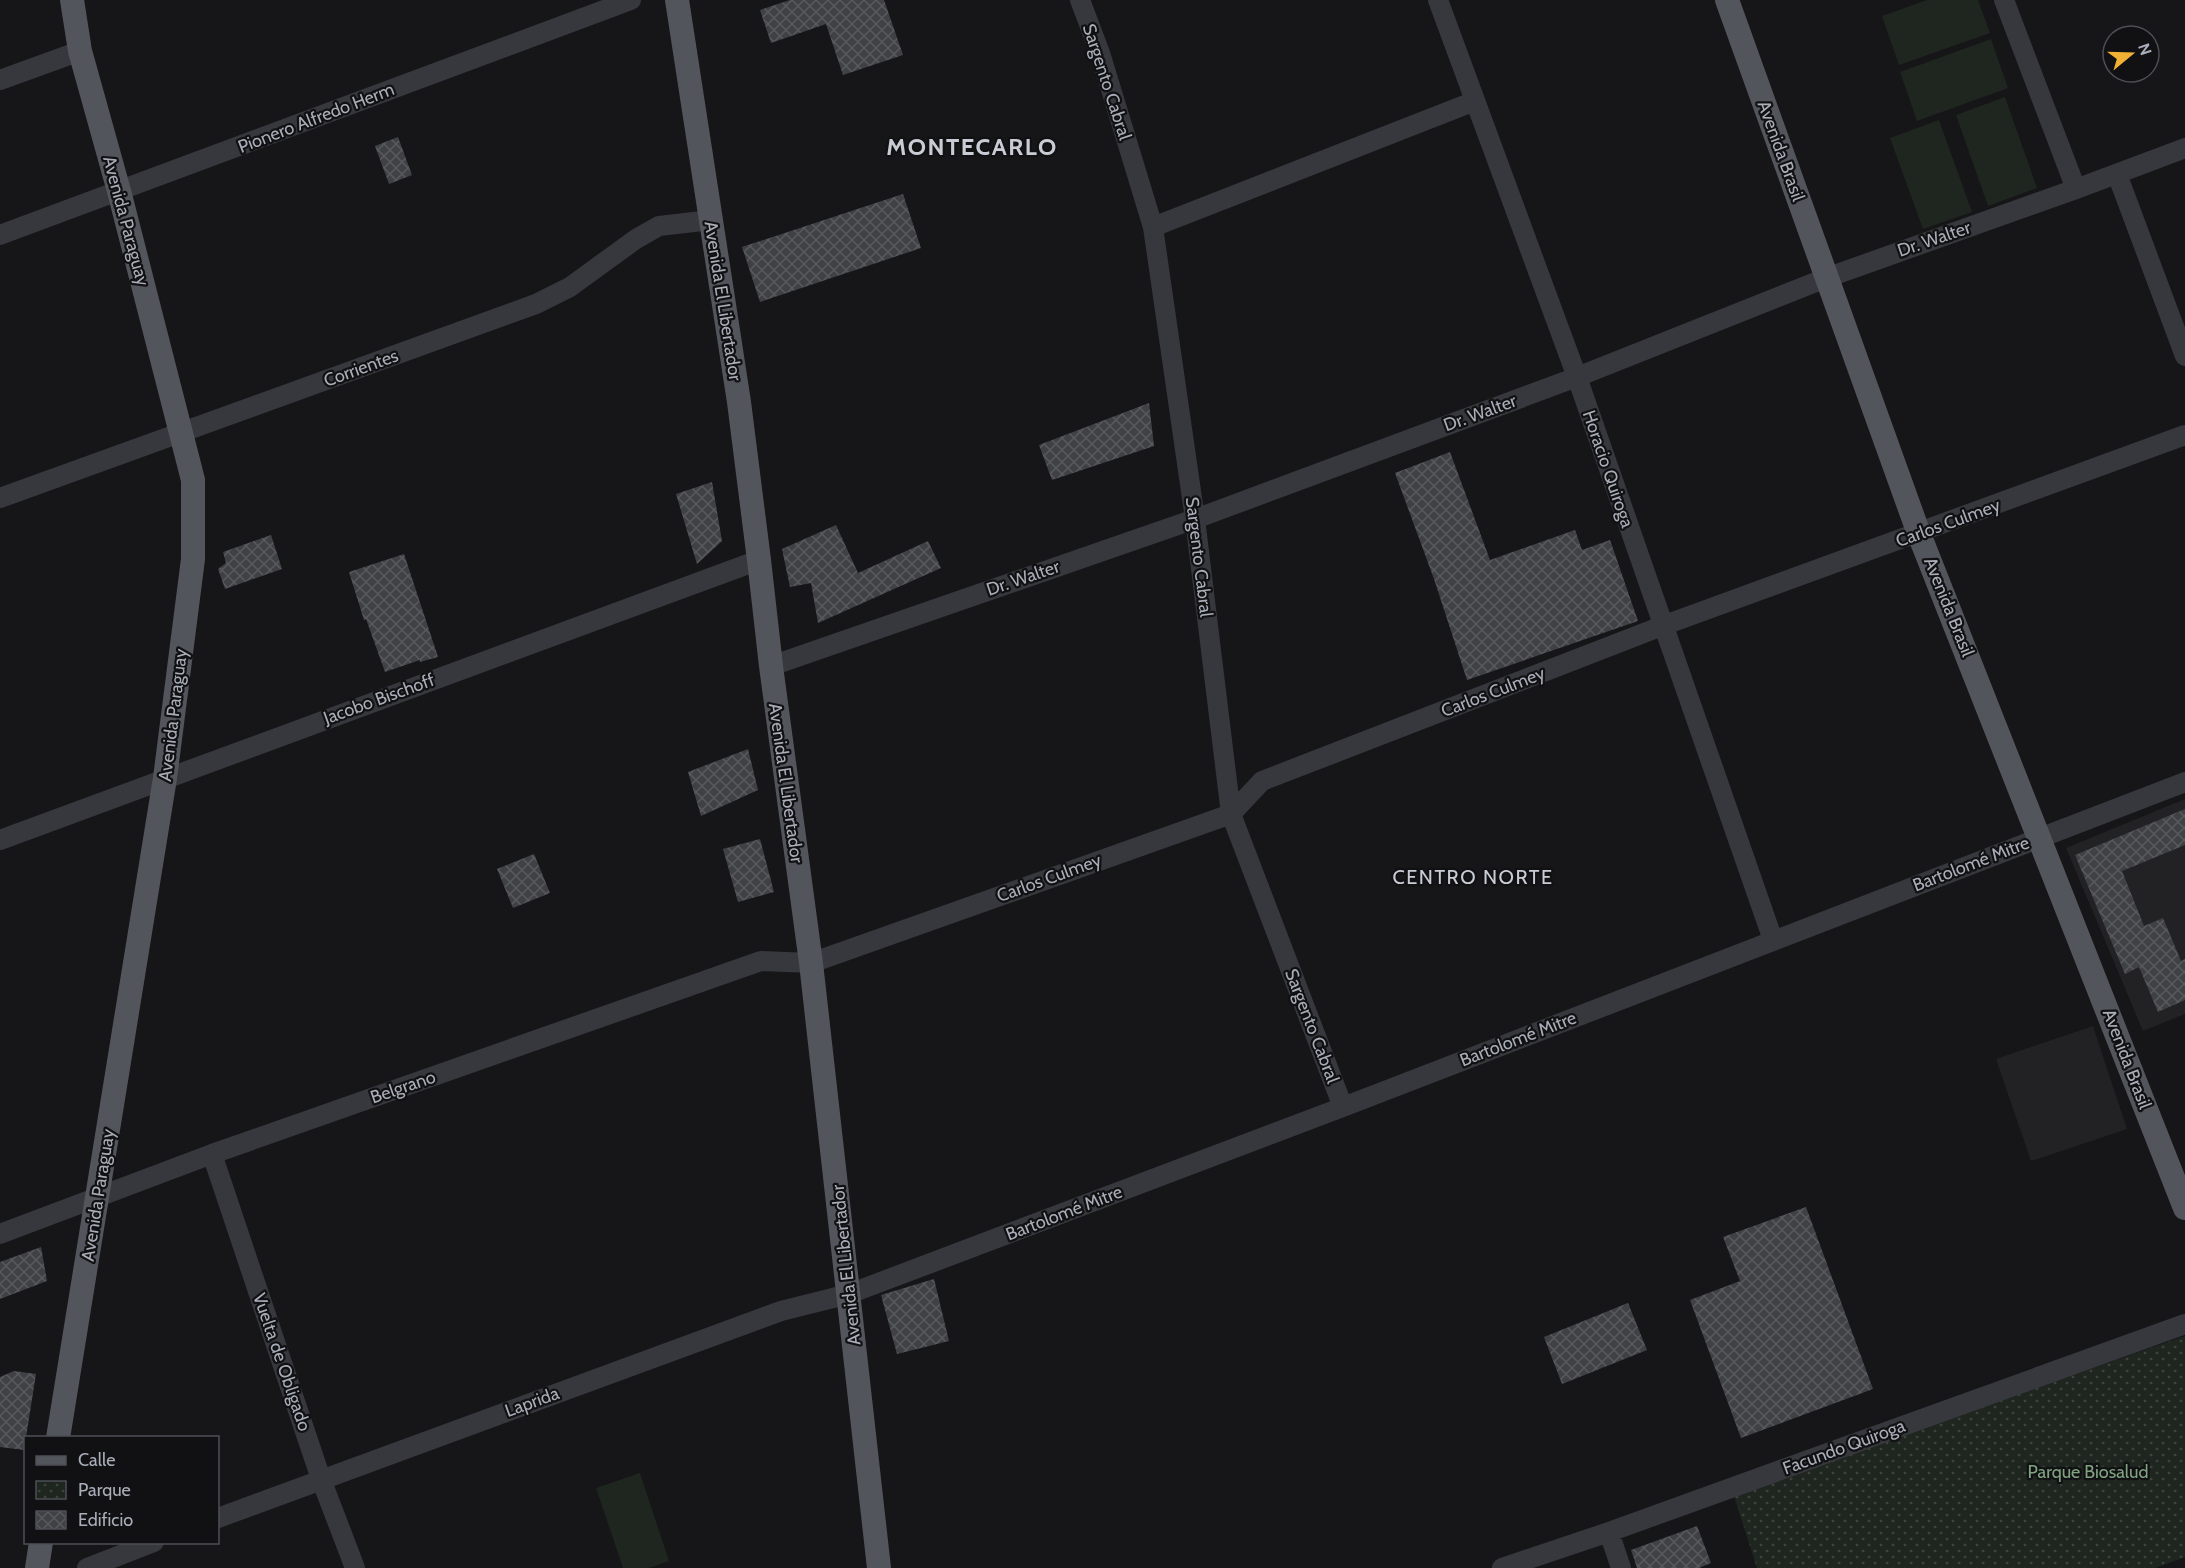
<svg xmlns="http://www.w3.org/2000/svg" width="2185" height="1568" font-family="Cabin,sans-serif">
	<style>
		.built { fill: #222225 }
		.grass { fill: #1e261f }
		.park { fill: url(#park-dots) }
		.building { fill: url(#building-cross-hatch) }
		.lines { fill: none; stroke-linecap: round; stroke-linejoin: round }
		.minor { stroke: #37383d; stroke-width: 20 }
		.major { stroke: #53555c; stroke-width: 24 }
		.labels { text-anchor: middle; stroke-width: 4.5; stroke-linejoin: round; paint-order: stroke }
		.street-label { font-size: 18px; fill: #a8adb8; stroke: #111113 }
		.park-label { font-size: 18px; fill: #7fa381; stroke: #111113 }
		.neighbourhood-label { font-size: 20px; letter-spacing: 1.5px; fill: #c9ccd4; stroke: #111113 }
		.district-label { font-size: 24px; font-weight: bold; letter-spacing: 1.5px; fill: #c9ccd4; stroke: #111113 }
	</style>
	<defs>
		<pattern id="park-dots" width="8" height="8" patternUnits="userSpaceOnUse" patternTransform="scale(1.5)"><rect width="8" height="8" fill="#1e261f"/><path d="M2 2h.1M6 6h.1" fill="none" stroke="#3c433d" stroke-width="1.8" stroke-linecap="round"/></pattern>
		<pattern id="building-cross-hatch" width="8" height="8" patternUnits="userSpaceOnUse" patternTransform="scale(1.5)"><rect width="8" height="8" fill="#404145"/><path d="M0 0l8 8M0 8l8-8" fill="none" stroke="#595a5e"/></pattern>
	</defs>
	<rect width="100%" height="100%" fill="#161618"/>
	<path class="built" d="M2185,799V1014L2143,1031L2066,848Z
		M2093,1026L2127,1129L2031,1161L1996,1059Z"/>
	<path class="grass" d="M1927,0H1978L1990,33L1899,65L1882,16Z
		M1991,39L2008,88L1917,121L1900,72Z
		M2005,97L2037,188L1988,206L1956,115Z
		M1939,120L1972,212L1923,229L1890,138Z
		M640,1473L669,1561L649,1568H623L596,1488Z"/>
	<path class="park" d="M2185,1336V1557L2155,1568H1757L1733,1493Z"/>
	<path class="building" d="M790,0H884L903,55L843,75L826,24L771,43L760,10Z
		M398,137L412,175L389,184L375,146Z
		M903,194L921,248L760,302L742,247Z
		M1149,403L1154,446L1052,480L1039,445Z
		M1450,452L1490,560L1575,530L1582,550L1610,540L1638,621L1467,680L1434,579L1395,473Z
		M712,482L722,541L697,564L676,494Z
		M836,525L858,573L928,541L941,568L818,623L811,583L790,587L782,549Z
		M271,535L282,569L225,589L218,569L226,563L223,552Z
		M404,554L438,657L420,662V660L385,672L366,619L364,620L349,572Z
		M748,749L758,790L701,816L688,772Z
		M2185,809V845L2122,871L2144,926L2163,918L2181,961L2185,959V1000L2158,1012L2139,967L2125,974L2075,855Z
		M760,839L774,892L738,902L723,849Z
		M534,854L550,893L513,908L497,869Z
		M1806,1207L1873,1389L1741,1438L1690,1300L1740,1281L1723,1237Z
		M41,1247L47,1281L0,1299V1262Z
		M934,1279L949,1341L897,1354L881,1295Z
		M1628,1303L1647,1350L1562,1384L1544,1337Z
		M14,1371L36,1374L24,1450L0,1447V1377Z
		M1697,1526L1711,1563L1699,1568H1637L1631,1550Z"/>
	<g class="lines">
		<path class="minor" d="M1080,0L1100,53L1153,227L1195,519L1231,814L1343,1107
			M1438,0L1577,377L1773,940
			M2004,0L2076,189
			M0,80L80,51
			M2117,174L2185,356
			M1153,227L1475,101
			M0,235L631,0
			M0,498L536,304L570,287L636,239L659,226L711,220
			M771,666L1195,519L1577,377L1826,278L2076,189L2185,148
			M0,840L759,560
			M212,1154L321,1479L355,1568
			M0,1234L212,1154L761,961L811,963L1231,814L1262,781L1662,626L2185,435
			M218,1518L781,1311L849,1294L1343,1107L2185,782
			M1609,1532L1621,1568
			M87,1568L154,1542
			M1502,1568L1609,1532L2185,1324"/>
		<path class="major" d="M677,0L739,402L759,560L771,666L811,963L879,1568
			M1727,0L1919,534L2185,1208
			M58,1438L165,778L193,559V480L119,191L80,51L72,0
			M37,1568L41,1542"/>
	</g>
	<g class="labels">
		<g class="street-label">
			<text transform="translate(1107 82) rotate(72)" y="6">Sargento Cabral</text>
			<text transform="translate(316 118) rotate(-21)" y="6">Pionero Alfredo Herm</text>
			<text transform="translate(1781 151) rotate(70)" y="6">Avenida Brasil</text>
			<text transform="translate(126 221) rotate(75)" y="6">Avenida Paraguay</text>
			<text transform="translate(1934 239) rotate(-19)" y="6">Dr. Walter</text>
			<text transform="translate(723 301) rotate(81)" y="6">Avenida El Libertador</text>
			<text transform="translate(361 368) rotate(-20)" y="6">Corrientes</text>
			<text transform="translate(1480 413) rotate(-20)" y="6">Dr. Walter</text>
			<text transform="translate(1608 469) rotate(71)" y="6">Horacio Quiroga</text>
			<text transform="translate(1948 523) rotate(-20)" y="6">Carlos Culmey</text>
			<text transform="translate(1199 557) rotate(83)" y="6">Sargento Cabral</text>
			<text transform="translate(1023 578) rotate(-19)" y="6">Dr. Walter</text>
			<text transform="translate(1949 607) rotate(68)" y="6">Avenida Brasil</text>
			<text transform="translate(1493 692) rotate(-21)" y="6">Carlos Culmey</text>
			<text transform="translate(379 699) rotate(-20)" y="6">Jacobo Bischoff</text>
			<text transform="translate(173 715) rotate(-83)" y="6">Avenida Paraguay</text>
			<text transform="translate(786 783) rotate(82)" y="6">Avenida El Libertador</text>
			<text transform="translate(1971 864) rotate(-21)" y="6">Bartolomé Mitre</text>
			<text transform="translate(1049 878) rotate(-20)" y="6">Carlos Culmey</text>
			<text transform="translate(1312 1026) rotate(69)" y="6">Sargento Cabral</text>
			<text transform="translate(1518 1039) rotate(-21)" y="6">Bartolomé Mitre</text>
			<text transform="translate(2127 1059) rotate(69)" y="6">Avenida Brasil</text>
			<text transform="translate(403 1087) rotate(-19)" y="6">Belgrano</text>
			<text transform="translate(98 1195) rotate(-81)" y="6">Avenida Paraguay</text>
			<text transform="translate(1064 1213) rotate(-21)" y="6">Bartolomé Mitre</text>
			<text transform="translate(846 1265) rotate(-96)" y="6">Avenida El Libertador</text>
			<text transform="translate(282 1362) rotate(71)" y="6">Vuelta de Obligado</text>
			<text transform="translate(532 1402) rotate(-20)" y="6">Laprida</text>
			<text transform="translate(1844 1447) rotate(-20)" y="6">Facundo Quiroga</text>
		</g>
		<g class="park-label">
			<text x="2088" y="1478">Parque Biosalud</text>
		</g>
		<g class="neighbourhood-label">
			<text x="1473" y="884">CENTRO NORTE</text>
		</g>
		<g class="district-label">
			<text x="972" y="155">MONTECARLO</text>
		</g>
	</g>
	<rect x="24" y="1436" width="195" height="108" fill="#111113" stroke="#4d4f55" stroke-width="1.5"/>
	<rect x="36" y="1456" width="30" height="9" fill="#53555c" stroke="#4d4f55" stroke-width="1.5"/>
	<text x="78" y="1466" font-size="18" fill="#a8adb8">Calle</text>
	<rect x="36" y="1481" width="30" height="18" fill="url(#park-dots)" stroke="#4d4f55" stroke-width="1.5"/>
	<text x="78" y="1496" font-size="18" fill="#a8adb8">Parque</text>
	<rect x="36" y="1511" width="30" height="18" fill="url(#building-cross-hatch)" stroke="#4d4f55" stroke-width="1.5"/>
	<text x="78" y="1526" font-size="18" fill="#a8adb8">Edificio</text>
	<g transform="translate(2131 54) rotate(71)"><circle r="28" fill="#111113" stroke="#4d4f55" stroke-width="1.5"/>
	<path d="M0-4.5L10 22L0 15L-10 22Z" fill="#f2b134"/>
	<text y="-9" font-size="16" font-weight="bold" text-anchor="middle" fill="#a8adb8">N</text>
	</g>
</svg>
